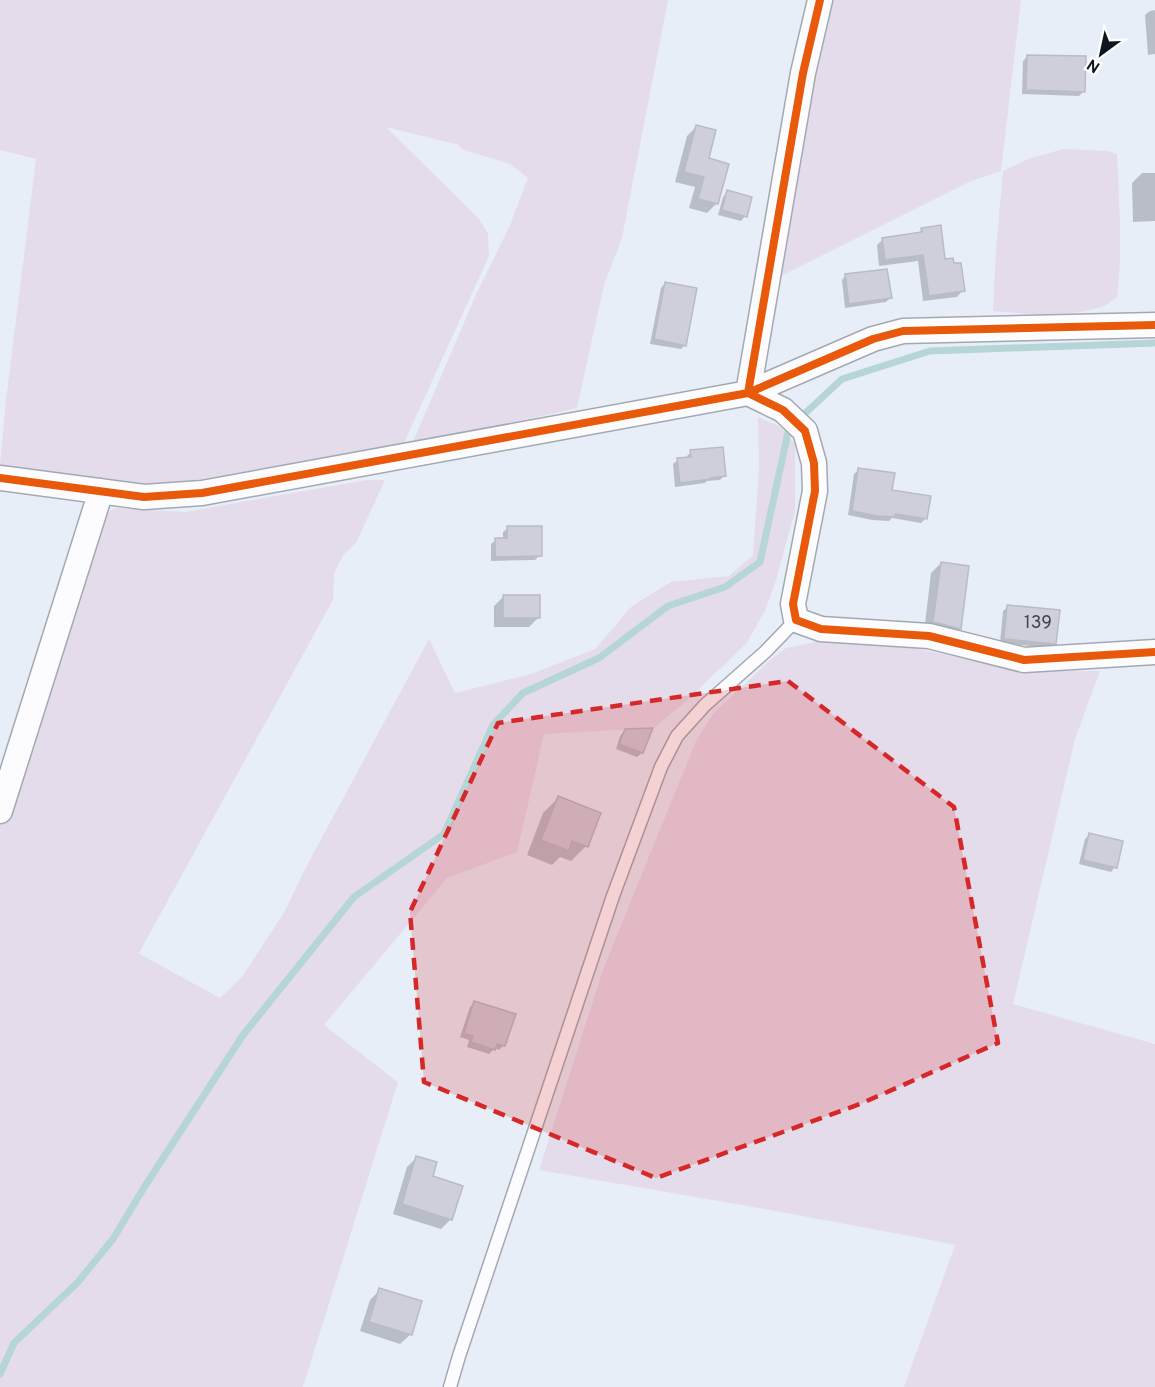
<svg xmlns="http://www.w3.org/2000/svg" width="1155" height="1387" font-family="Overpass,sans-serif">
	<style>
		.green { fill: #e4dceb }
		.shadow { fill: #0003 }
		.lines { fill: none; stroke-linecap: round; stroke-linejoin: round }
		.stream { stroke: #b6d5d7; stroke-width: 7 }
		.building { fill: #cecfda; stroke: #b9bbc5; stroke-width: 1.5 }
		.lane-casing { stroke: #a3a9b2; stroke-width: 15 }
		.street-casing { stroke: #a3a9b2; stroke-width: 27 }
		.lane { stroke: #fcfcfe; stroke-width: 12 }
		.street { stroke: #fcfcfe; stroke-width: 24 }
		.cycleway-casing { stroke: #fff; stroke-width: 11 }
		.cycleway { stroke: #e8590c; stroke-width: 8 }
		.marked { fill: #d62828; fill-opacity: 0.2; stroke: #d62828; stroke-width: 4.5; stroke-dasharray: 12 8; stroke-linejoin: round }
		.labels { text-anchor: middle; stroke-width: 4.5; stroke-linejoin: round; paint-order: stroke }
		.number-label { font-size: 18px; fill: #40444e }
	</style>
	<rect width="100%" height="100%" fill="#e8eef8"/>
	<path class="green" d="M0,0H668L622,238L604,285L577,408L470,433L412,444L475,297L510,225L528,178L510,164L461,149L459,145L386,127L480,220L488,234L489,256L403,445L321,462L165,484L123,483L76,479L0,465L6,400L36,159L0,150Z
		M830,0H1021L1001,171L969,182L779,277L816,67Z
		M1063,149L1108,151L1117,154C1119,201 1123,250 1117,297C1112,301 1107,305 1101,307C1073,317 1023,314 993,311L996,249L1003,171L1028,159Z
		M758,417L781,427L795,444V511L776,580L765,611L746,644L683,704L653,728L544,734L517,852L447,878L324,1025L398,1082L303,1387H0V821L105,516L111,510L117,508L185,512L367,480H385L356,543L344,554L334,573L333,600L139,953L136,952L220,998L242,977L285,911L305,869L429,639L455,693L531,674L595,649L632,606L671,582L729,576L753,555L759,469Z
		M825,640L895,644L1023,671H1100L1075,739L1013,1004L1155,1044V1387H904L955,1245L926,1239L759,1208L539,1170L603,970L696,741L713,714L769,661L786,648Z"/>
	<path class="shadow" d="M1155,10V54L1148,55L1145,15L1150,11Z
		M1027,57L1083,92L1079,96L1022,94L1023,61Z
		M696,127L707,160L717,203L707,213L689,208L695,187L675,182L687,136Z
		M1142,173H1155V221L1133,222L1132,183Z
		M727,192L745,216L741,221L718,215L723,197Z
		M922,229L963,290L957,297L923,301L918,261L879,266L877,245L883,239L917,235Z
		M846,275L890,298L886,302L845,308L842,280Z
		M665,283L685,345L681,349L650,344L661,288Z
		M691,452L724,476L720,480L707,481L705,483L675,487L673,464L678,460L687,459V456Z
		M859,470L890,492L926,518L921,523L892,518L889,521L872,520L848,515L854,474Z
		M508,528L540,555L535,560L491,561V544L496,540H503V532Z
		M941,563L968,567L960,629L950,638L924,632L931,573Z
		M504,596L539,617L529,627H494V606Z
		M1008,607L1055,643L1050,648L1000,643L1003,611Z
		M625,731L642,753L637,757L616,749L620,736Z
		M558,798L586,846L571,861L560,857L552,865L527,855L543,813Z
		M1090,834L1115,867L1111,872L1079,864L1085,839Z
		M475,1002L504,1045L499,1050L495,1048L489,1054L467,1047L469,1040L460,1037L470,1007Z
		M417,1157L431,1177L451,1219L441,1229L393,1214L407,1167Z
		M380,1290L420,1302L410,1335L400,1344L360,1331L370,1300Z"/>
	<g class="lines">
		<path class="stream" d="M799,419L842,379L930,351L1155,343
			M0,1374L14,1343L78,1282L113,1239L145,1186L243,1035L354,897L444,834L493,725L523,693L599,658L668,606L725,587L760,562L789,428L791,426"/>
	</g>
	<path class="building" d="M1027,55L1086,56L1085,92L1026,90Z
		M696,125L716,130L709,158L729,164L718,204L698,199L704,177L684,172Z
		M727,190L752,197L747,217L722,210Z
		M941,225L945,259L953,258L954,263H961L965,291L929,296L923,255L885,260L882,238L922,232L921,228Z
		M887,269L892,298L849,304L845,274Z
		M665,282L697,288L686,346L654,339Z
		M723,447L726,476L711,478V479L680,483L677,458L691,457L690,450Z
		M858,468L895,473L892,490L931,496L927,519L895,514V517L877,516L852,511Z
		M507,526H542V556L495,557V538H507Z
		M941,562L969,566L961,629L933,622Z
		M503,595H540V618H503Z
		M1007,605L1060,610L1056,644L1004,639Z
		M653,728L643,753L619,744L625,729Z
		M558,796L601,813L588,847L572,841L569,851L541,840Z
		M1089,833L1123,841L1117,868L1083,860Z
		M474,1001L516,1014L505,1046L497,1044L495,1050L471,1042L473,1036L464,1033Z
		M416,1156L437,1162L433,1176L463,1186L452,1220L402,1204Z
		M379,1288L422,1301L412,1335L369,1322Z"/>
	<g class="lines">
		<g class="lane-casing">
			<path id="lane" d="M450,1387L459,1356L613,896L661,767L677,736L705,705L765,652L796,620"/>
		</g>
		<g class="street-casing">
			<path id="street" d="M748,393L783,410L805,431L814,463L815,491L793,604L796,620L821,629L929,636L1024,660L1155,652
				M748,393L803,73L820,0
				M0,478L144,497L202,493L748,393L873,339L903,331L1155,325
				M0,811L101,491"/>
		</g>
		<use href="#lane" class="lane"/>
		<use href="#street" class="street"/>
		<g class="cycleway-casing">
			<path id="cycleway" d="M748,393L783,410L805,431L814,463L815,491L793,604L796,620L821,629L929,636L1024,660L1155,652
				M748,393L803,73L820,0
				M0,478L144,497L202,493L748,393L873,339L903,331L1155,325"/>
		</g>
		<use href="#cycleway" class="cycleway"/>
	</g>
	<path class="marked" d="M788,681L954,807L998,1043L860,1104L656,1178L424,1082L410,912L498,723Z"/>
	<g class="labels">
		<g class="number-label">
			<text x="1038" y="628">139</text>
		</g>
	</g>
	<g transform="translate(1101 54) rotate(213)" stroke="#ffffff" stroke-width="4.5" paint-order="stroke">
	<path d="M0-4.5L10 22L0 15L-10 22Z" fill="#101620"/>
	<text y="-9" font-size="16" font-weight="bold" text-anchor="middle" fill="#101620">N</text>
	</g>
</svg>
